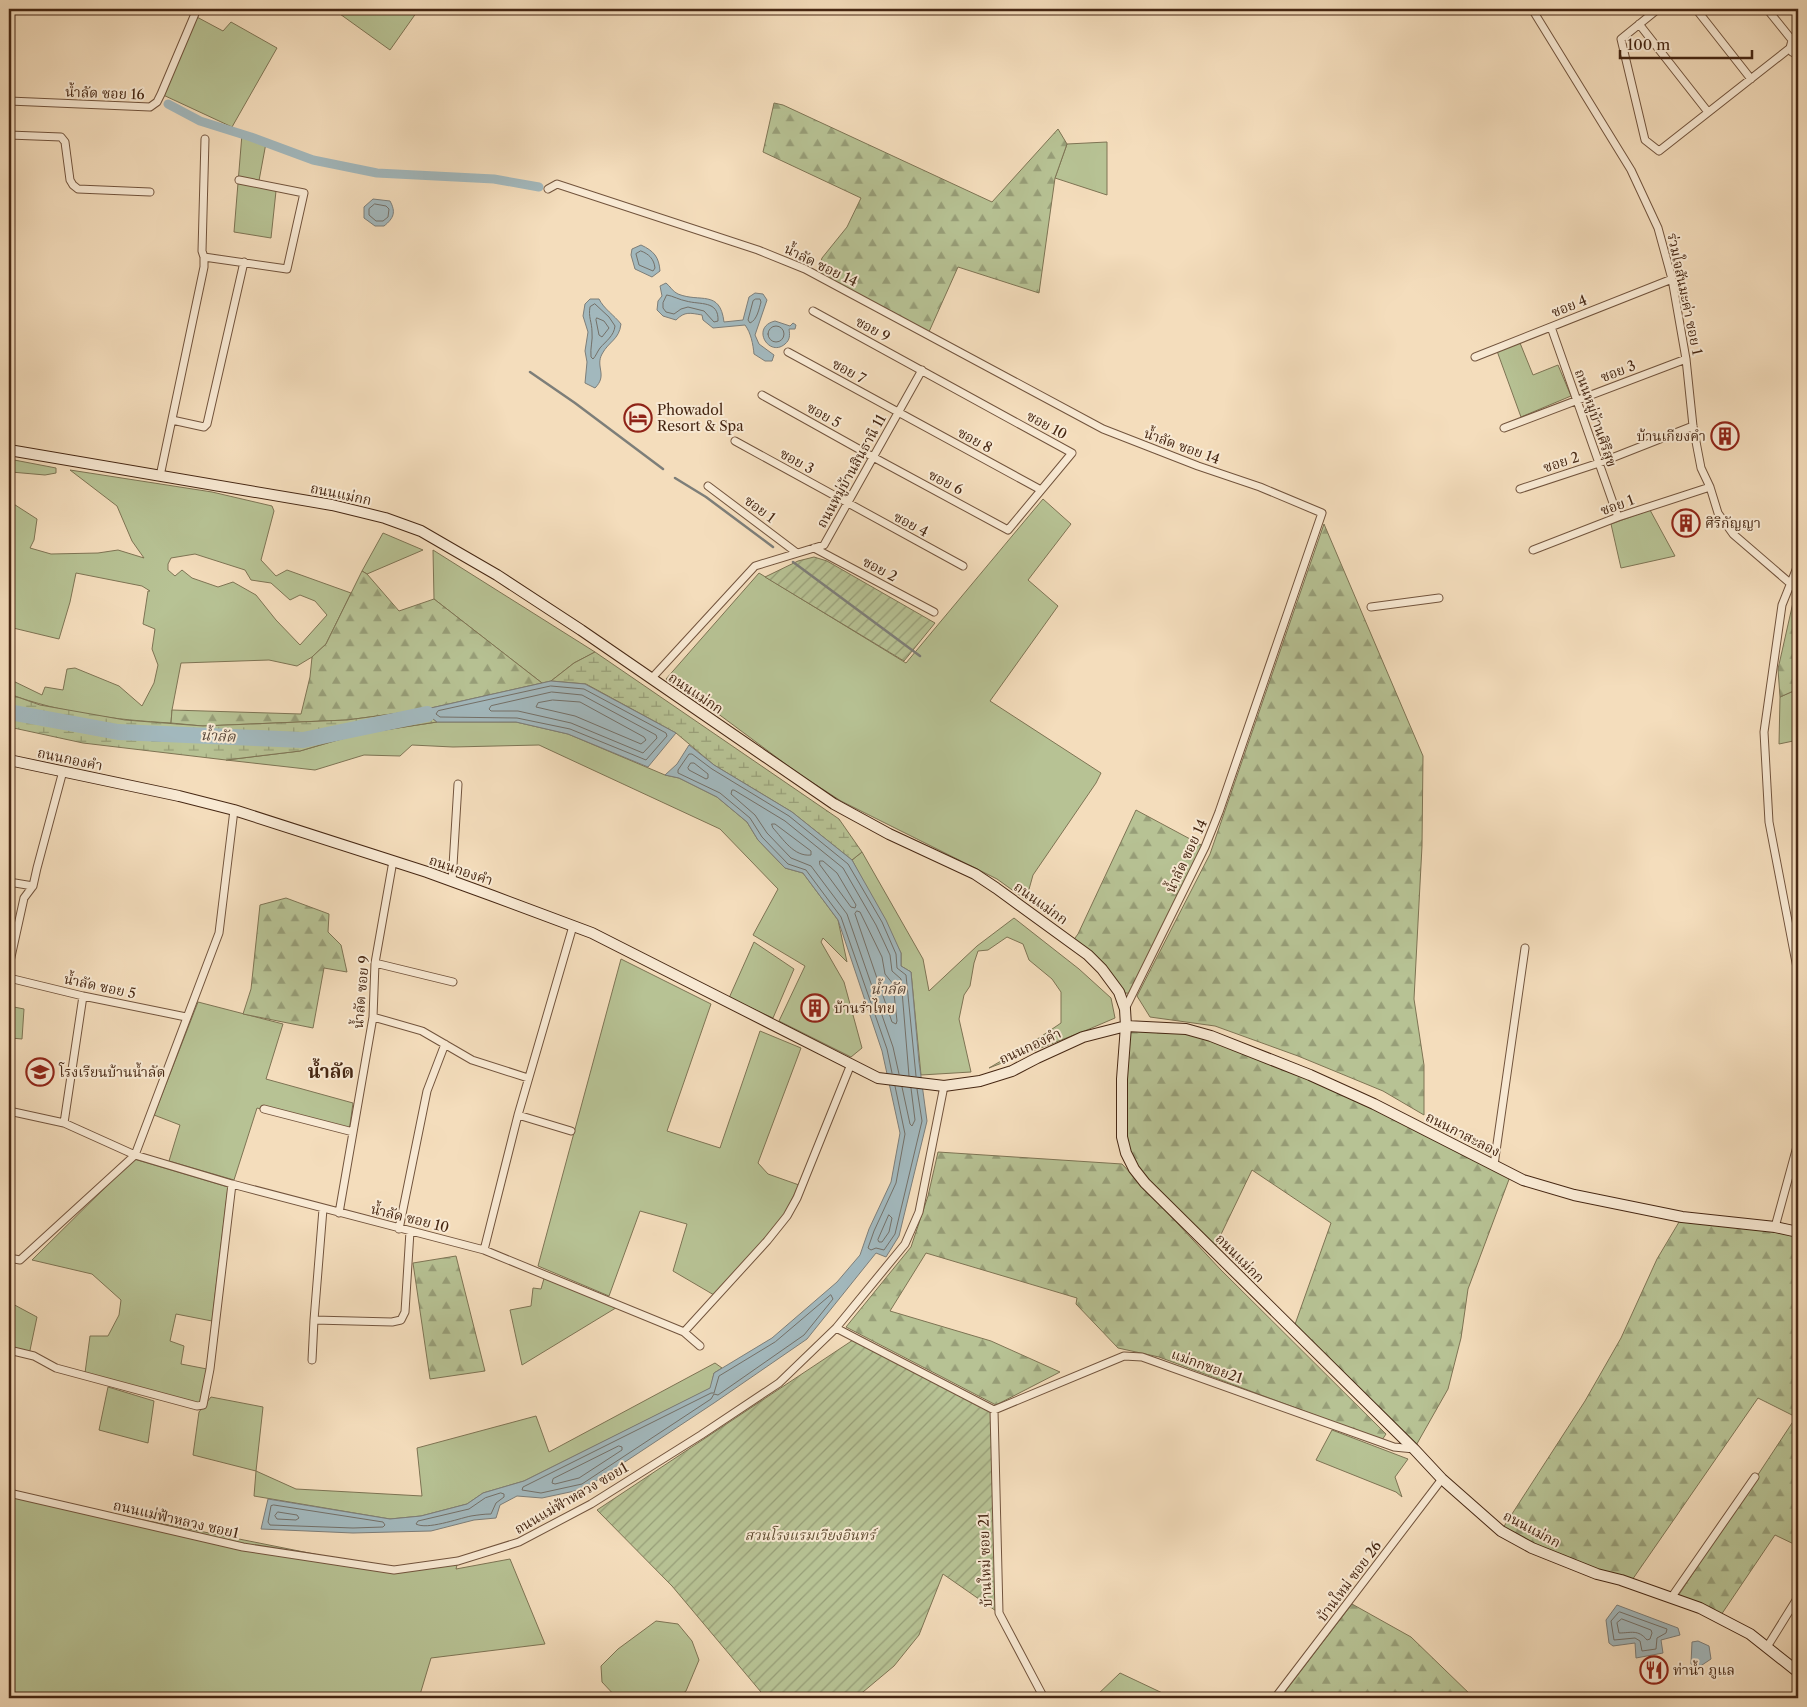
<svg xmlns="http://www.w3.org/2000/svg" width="1807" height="1707" font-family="'Libre Caslon Text','Noto Serif Thai',serif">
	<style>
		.grass { fill: #b7c294; stroke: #7e7454; fill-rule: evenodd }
		.forest { fill: url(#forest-firs); stroke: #7e7454 }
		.wetland { fill: url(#wetland-marsh); stroke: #7e7454 }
		.garden { fill: url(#garden-furrows); stroke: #7e7454 }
		.water { fill: #a2b8bd; stroke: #7d7e79 }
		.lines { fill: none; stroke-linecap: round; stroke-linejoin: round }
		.shore { stroke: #747068; stroke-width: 1 }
		.stream { stroke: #7d7e79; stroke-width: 2.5 }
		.canal { stroke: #a2b8bd; stroke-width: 9 }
		.river { stroke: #a2b8bd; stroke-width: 16 }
		.street-casing { stroke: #72543d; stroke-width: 9 }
		.secondary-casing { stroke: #462713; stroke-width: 12 }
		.street { stroke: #f8e9d3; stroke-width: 7 }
		.secondary { stroke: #f8e9d3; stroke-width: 10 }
		.labels { text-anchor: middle; stroke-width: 4; stroke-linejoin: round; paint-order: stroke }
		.street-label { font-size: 14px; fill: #462713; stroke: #f8e9d3 }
		.poi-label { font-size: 14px; fill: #462713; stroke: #f8e9d3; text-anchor: start }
		.park-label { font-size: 14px; font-style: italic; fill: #624e33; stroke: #f8e9d3 }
		.water-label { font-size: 15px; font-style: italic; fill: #5d4b3e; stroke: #f8e9d3 }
		.district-label { font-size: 19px; font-weight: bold; fill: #462713; stroke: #f8e9d3 }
	</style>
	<defs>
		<pattern id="forest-firs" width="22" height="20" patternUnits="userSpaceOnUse" patternTransform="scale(1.25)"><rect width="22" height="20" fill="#b7c294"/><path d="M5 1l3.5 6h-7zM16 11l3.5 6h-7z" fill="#979e78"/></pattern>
		<pattern id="wetland-marsh" width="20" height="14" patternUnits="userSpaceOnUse" patternTransform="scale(1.25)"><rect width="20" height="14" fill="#b7c294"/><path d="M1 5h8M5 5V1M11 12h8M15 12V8" fill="none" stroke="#979e78"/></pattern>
		<pattern id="garden-furrows" width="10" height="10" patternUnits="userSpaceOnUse" patternTransform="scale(1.25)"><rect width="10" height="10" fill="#b7c294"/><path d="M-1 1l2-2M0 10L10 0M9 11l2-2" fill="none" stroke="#979e78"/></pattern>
	</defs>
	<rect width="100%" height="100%" fill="#f4ddbc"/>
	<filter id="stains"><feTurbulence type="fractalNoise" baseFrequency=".004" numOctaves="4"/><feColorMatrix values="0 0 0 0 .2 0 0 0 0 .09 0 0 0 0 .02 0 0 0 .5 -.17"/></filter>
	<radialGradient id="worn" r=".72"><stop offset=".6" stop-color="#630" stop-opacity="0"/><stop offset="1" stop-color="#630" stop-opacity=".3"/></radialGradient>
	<path class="grass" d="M333,9H419L390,50Z
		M195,16L223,31L231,22L277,48L232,127L161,94Z
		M242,134L266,143L258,186L276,191L271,238L234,232Z
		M1107,142V195L1055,178L1067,144Z
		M1520,343L1533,375L1558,365L1571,396L1521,417L1497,351Z
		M9,459L56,468V473L45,475L11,472L9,479Z
		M70,470L212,492L272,506L274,511L261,560L276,576L287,570L351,593L326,644L312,657L297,666L269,660L181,663L172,710L171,723C116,720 61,713 9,694V679L42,695L45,687L63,690L67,669L75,668L119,686L142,706L154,683L158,665L152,649L155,629L143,624L148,591H150L142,586L76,573L70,602L59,639L9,627V501L37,519L34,540L30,548L51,554L98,553L118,550L144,558L132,541L117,506ZM195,554L245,570L251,580L271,583L290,600L300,595L315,601L327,615L300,645L276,620L256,595L233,582L218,587L192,578L182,570L175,576L168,570V564L171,558Z
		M1043,499L1071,524L1028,580L1058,606L990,701L1101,773L1096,783L1033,875L1026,900L997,879L841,801L799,774L709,707L666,679L759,573L906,663Z
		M1650,510L1675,556L1621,568L1611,524Z
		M383,533L423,550L367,574L362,571Z
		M433,550L595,652L574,663L551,681L542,683L434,599Z
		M1798,689V740L1779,744L1780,697Z
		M437,722H516L568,734L665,775L679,778L717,797L747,822L758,840L785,868L803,873L838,920L847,962L823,938L821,942L844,982L862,1048L851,1057L779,1021L805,966L753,935L778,889L720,829L539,745L453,747L412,745L400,756L364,755L315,770L226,760L300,751L359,734Z
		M862,852L923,959L929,991L977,946L1014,918L1079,969L1111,998L1115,1018L1087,1030L989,1068L1030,1044L1061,1023V992L1052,979L1029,960L1023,944L1007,937L988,950L978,951L974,963L970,986L964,995L959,1019L971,1072L921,1075L911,972L901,966V953L852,860Z
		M754,942L794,969L773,1018L729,998Z
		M621,959L711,1004L667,1131L720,1148L760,1031L801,1048L758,1163L768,1174L799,1185L782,1219L714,1295L673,1271L687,1224L640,1211L609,1296L538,1266Z
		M198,1002L283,1024L266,1079L353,1103L349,1132L257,1108L234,1180L169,1161L180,1125L154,1115Z
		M9,1006L24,1009L22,1039L11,1038L9,1052Z
		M134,1159L228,1187L212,1321L176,1314L170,1341L184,1346L181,1364L207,1369L202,1403H193L85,1373L90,1336H108L119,1315L121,1300L92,1274L32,1260Z
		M545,1275L619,1306L522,1365L510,1310L531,1306L533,1288L541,1289Z
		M9,1302L37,1317L29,1355L9,1350Z
		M715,1363L722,1368L714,1373L711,1388L524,1481L483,1493L467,1504L421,1516L390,1519L254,1496L256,1471L193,1455L199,1412L211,1397L263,1407L256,1471L296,1489L422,1496L417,1448L536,1416L549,1452Z
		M108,1387L154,1401L148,1443L99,1430Z
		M1332,1430L1408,1459L1395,1477L1402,1497L1396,1492L1316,1460Z
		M9,1493L394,1570L458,1561L456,1569L510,1559L545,1644L431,1658L419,1698H9Z
		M656,1621L678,1624L692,1641L699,1660L686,1691L677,1698H617L602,1682L601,1666L618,1649Z
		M1120,1673L1173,1698H1094Z"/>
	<path class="forest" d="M774,103L783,105L992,202L1058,129L1067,144L1055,178L1039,293L958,267L928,334L817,275L822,258L847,227L861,198L763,152Z
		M1324,524L1423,756L1422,846L1414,999L1424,1065V1115L1383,1091L1298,1056L1215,1026L1150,1017L1137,996L1210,854Z
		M362,571L367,574L399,611L434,599L542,683L422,710L347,720L203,726L171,723L172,710L301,714L310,677L312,657L326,644Z
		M1794,598L1798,601V689L1780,697L1778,669Z
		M1136,810L1205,847L1133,994L1119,992L1072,942L1078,934Z
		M286,898L329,914L328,932L341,945L347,972L324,968L313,1028L243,1014L251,989L260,905Z
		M1126,1026L1186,1029L1310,1075L1511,1174L1468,1289L1461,1338L1448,1389L1414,1449L1293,1330L1331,1223L1252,1170L1213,1251L1141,1178L1121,1131Z
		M938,1152L1122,1164L1221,1270L1386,1434L1382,1440L1159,1357L1118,1348L1076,1304L1077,1298L926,1253L890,1311L991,1341L1060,1372L996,1405L846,1327L911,1247L928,1196Z
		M1682,1217L1798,1232V1546L1775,1535L1719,1618L1676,1599L1796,1417L1758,1398L1630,1583L1501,1531L1585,1401L1621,1338L1657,1259Z
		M456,1256L485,1371L430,1379L413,1263Z
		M1352,1604L1411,1637L1474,1698H1280Z"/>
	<path class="wetland" d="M595,652L839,819L862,852L852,860L792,812L714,765L676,733L586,684L551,681L574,663Z
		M9,694L40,705L125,720L203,726L347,720L422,710L437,722L357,734L300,751L226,760L83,743L9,727Z"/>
	<path class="garden" d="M814,557L827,561L935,623L904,661L765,577L798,561Z
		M856,1338L994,1410L999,1613L943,1574L919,1635L894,1666L863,1692L852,1698H766L672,1586L597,1510Z"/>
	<path class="water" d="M373,199L390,201C396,212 394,218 384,226H375L364,218V207Z
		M641,245C654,251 659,257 660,271L652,277L635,269L631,255L632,249Z
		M666,283C670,286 673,292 678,294C700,303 720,289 724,322L743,320L749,297L755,293L763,294L767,300L755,335L759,344L774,355L772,361H765L754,354C753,344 751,333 745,325L713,328L703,320L702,315C690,313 685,311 676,320L663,316L657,310L658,301L662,296L660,286Z
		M590,299H599C604,309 614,315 621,324C619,340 609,341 602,354C595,367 608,375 595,388L585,383L587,362L585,351L588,332L583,316L585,304Z
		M775,321L790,326L793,323L796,325L795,329H789C790,335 790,340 785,344C769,358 750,327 775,321Z
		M551,681L585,684L676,733L648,767L568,734L516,722H437L422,710Z
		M689,745L714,765L792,812L852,860L886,920L901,953V966L911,972L919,1062L927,1121L899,1236L886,1257L876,1253L807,1339L714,1403L584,1489L542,1498L517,1496L500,1505L496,1518L474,1520L431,1531L353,1533L261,1529L268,1499L390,1519L421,1516L467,1504L483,1493L524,1481L710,1388L714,1373L772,1338L837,1282L860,1255L869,1229L891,1182L900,1133L882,1051L838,920L803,873L785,868L758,840L747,822L717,797L679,778L665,775L677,764Z
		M1617,1605L1678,1628L1680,1635L1661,1640L1663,1653L1636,1658L1635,1643L1613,1646L1609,1643L1606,1620Z
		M1698,1641L1709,1646L1711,1659L1699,1667L1691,1664L1692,1642Z"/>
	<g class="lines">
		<path class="shore" d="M375,204L386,206L389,209L388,217L383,221H376L369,215V209Z
			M641,251C649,254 654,259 655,268L653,271L639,265L636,254Z
			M667,295C673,296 680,300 686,301C700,305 719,300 718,321L714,322L704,311L688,307L681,309L674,314L666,312L663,308V303Z
			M756,299H760L761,302C759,309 757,320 750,323L748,320L753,301Z
			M595,304L609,317L615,326C614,336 606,341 600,348C597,352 596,356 593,359L591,357C590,348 593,340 592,332C592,322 588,317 590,307Z
			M597,318L604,321L609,328L602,337L599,335L596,320Z
			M768 334a8 8 0 1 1 16 0a8 8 0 1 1-16 0Z
			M551,686L584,689L666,733L667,736L646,760L570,729L517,718L440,717L436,714L438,711Z
			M552,692L582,695L656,735L657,738L643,753L571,723L518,711H491L489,709L491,706Z
			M553,700L580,702L644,737L646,740L641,744L575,716L536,707L538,703Z
			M691,763H694L708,774V778L706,779L689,770L688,768Z
			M772,824H775L811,851V855C794,857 783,839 773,828Z
			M820,861H823L837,873L856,905L855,908L851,907L820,865Z
			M857,911L860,912L882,957L885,974L893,984L897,1021L896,1024L892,1022L855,914Z
			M892,1073L887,1049L841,917L806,870L788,864L762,837L750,818L720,793L678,773V770L689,754H692L712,769L789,816L848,864L882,922L896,954L897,968L906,975L916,1076
			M899,1074L893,1047L847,914L811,866L791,858L767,833L755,815L731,794L732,790H734L785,821L843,868L876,925L890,955L892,971L901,979L909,1076
			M895,1086L905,1134L896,1183L874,1231L868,1248L871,1250L876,1248L884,1250L895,1234L922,1121L917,1089
			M902,1087L910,1124L912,1126L915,1120L911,1088
			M889,1215L892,1218L889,1232L882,1242H879L878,1240Z
			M831,1295L833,1299L804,1335L718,1395L714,1394L711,1399L582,1484L541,1493L522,1490L523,1487L711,1393H714L719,1376L775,1342Z
			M619,1446L622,1447V1450L579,1478L555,1484L552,1483L553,1479Z
			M501,1493L504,1494V1497L496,1503L491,1514C484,1514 478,1515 471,1516C457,1519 427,1530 416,1524L418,1521L469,1509L485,1498Z
			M274,1505L383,1522L385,1525L383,1527L353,1528L270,1525L268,1522L271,1506Z
			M278,1512L297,1515L299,1518L296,1520L277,1519L275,1516Z
			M1620,1612L1667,1629L1666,1633L1657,1638L1656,1649L1642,1651L1640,1641L1635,1638L1614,1640L1611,1621L1618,1613Z
			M1622,1619L1651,1630L1652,1633L1650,1639L1647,1640C1638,1629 1631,1633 1619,1633L1617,1623Z"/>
		<path class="stream" d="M530,372L575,403L663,469
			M675,478L706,497L773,547
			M793,562L920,656"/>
		<path class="canal" d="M168,104L200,121L251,137L313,160L377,173L494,179L539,187"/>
		<path class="river" d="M9,712L118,732L303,740L427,714"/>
		<g class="street-casing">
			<path id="street" d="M234,9H235
				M1532,9L1631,170L1658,228L1672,279L1686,359L1693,426L1701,468L1710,487L1718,513L1733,534L1798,590
				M1658,9L1621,39L1645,140L1659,151L1790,48
				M1696,9L1751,79
				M1767,9L1792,40
				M1639,24L1708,112
				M1798,38L1792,40L1790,48L1792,52L1798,55
				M9,101L150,107L157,102L161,94L197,9
				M9,135L61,137L65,142L70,180L73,185L78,189L150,192
				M548,189L557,184L758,250L805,269L1103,429L1198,466L1260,487L1322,513L1219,812L1205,847L1125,1009
				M204,257L287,269L304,193L239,180
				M1551,327L1618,517
				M788,352L1041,490
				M1475,357L1672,279
				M762,395L873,457L1008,530L1072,453L813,311
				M172,420L204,427L207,424L244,262
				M1504,428L1686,359
				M735,441L963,566
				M160,476L204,267V257L202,251L205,139
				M708,486L797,553
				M1520,489L1599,463L1693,426
				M814,548L934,612
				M1533,550L1618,517L1710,487
				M1798,565L1782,605L1764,732L1769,822L1798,973
				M1371,607L1439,598
				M651,679L755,566L824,545L922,370
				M9,882L33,886
				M452,882L458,784
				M375,963L453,982
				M9,966L24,898L33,886L37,868L63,771
				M9,978L83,996L186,1017
				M373,1017L422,1031L472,1060L528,1078
				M264,1109L353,1132
				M9,1111L64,1123L135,1155L232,1184L484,1250L518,1115L573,926
				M518,1115L571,1131
				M64,1123L83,996
				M1494,1165L1525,948
				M323,1209L314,1320L392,1322L401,1320L405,1312L410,1231
				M339,1213L373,1017L375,963L393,861
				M1775,1227L1798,1143
				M399,1229L427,1091L445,1044
				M484,1250L684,1332L700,1346
				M9,1258L20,1260L135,1155L219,933L234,810
				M836,1328L994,1410
				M684,1332L767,1241L787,1216L797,1198L851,1064
				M9,1350L34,1356L56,1368L197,1406L203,1405L210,1369L232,1184
				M312,1360L314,1320
				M994,1410L1124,1356L1142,1357L1394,1447L1414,1449
				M994,1410L999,1613L1044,1698
				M9,1493L243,1547L394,1570L458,1561L519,1542L591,1504L701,1435L779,1383L836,1328L905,1244L919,1212L944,1086
				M1671,1598L1755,1477
				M1767,1647L1798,1597
				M1275,1698L1442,1479"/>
		</g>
		<g class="secondary-casing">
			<path id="secondary" d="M9,450L332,505L385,518L421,531L497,575L581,630L834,804L889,834L975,874L996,888L1088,955L1102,969L1119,992L1125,1009L1126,1026L1122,1079V1137L1126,1153L1134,1169L1145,1183L1414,1449L1442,1479L1501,1531L1532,1548L1597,1574L1621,1580L1700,1608L1750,1634L1798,1672
				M9,760L179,796L234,810L427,872L493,896L592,933L878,1078L944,1086L980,1081L1012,1071L1037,1058L1083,1037L1126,1026L1186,1029L1211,1036L1310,1075L1374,1104L1523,1180L1574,1195L1682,1217L1775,1227L1798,1232"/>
		</g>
		<use href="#street" class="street"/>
		<use href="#secondary" class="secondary"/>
	</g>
	<defs>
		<g id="hotel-ring" transform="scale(1.4375)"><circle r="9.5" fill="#f8e9d3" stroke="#8f2418" stroke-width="1.5"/><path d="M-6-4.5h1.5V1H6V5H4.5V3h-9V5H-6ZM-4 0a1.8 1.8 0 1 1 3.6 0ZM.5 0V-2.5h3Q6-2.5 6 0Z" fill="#8f2418"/></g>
		<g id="building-ring" transform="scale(1.4375)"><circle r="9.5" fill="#f8e9d3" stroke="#8f2418" stroke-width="1.5"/><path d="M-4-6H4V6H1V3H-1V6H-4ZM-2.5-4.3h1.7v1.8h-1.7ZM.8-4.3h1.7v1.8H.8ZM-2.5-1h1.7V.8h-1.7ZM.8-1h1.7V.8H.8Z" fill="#8f2418"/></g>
		<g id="school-ring" transform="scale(1.4375)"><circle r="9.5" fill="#f8e9d3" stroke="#8f2418" stroke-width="1.5"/><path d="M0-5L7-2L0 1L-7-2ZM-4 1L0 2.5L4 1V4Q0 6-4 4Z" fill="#8f2418"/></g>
		<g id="restaurant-ring" transform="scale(1.4375)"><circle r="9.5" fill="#f8e9d3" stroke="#8f2418" stroke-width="1.5"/><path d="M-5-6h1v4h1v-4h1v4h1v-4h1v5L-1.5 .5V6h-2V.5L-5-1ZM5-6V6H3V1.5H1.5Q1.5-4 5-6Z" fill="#8f2418"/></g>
	</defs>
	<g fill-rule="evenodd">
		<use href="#hotel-ring" x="638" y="418"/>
		<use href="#building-ring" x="1725" y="436"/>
		<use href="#building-ring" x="1686" y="523"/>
		<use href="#building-ring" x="815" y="1008"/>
		<use href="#school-ring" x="40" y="1072"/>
		<use href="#restaurant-ring" x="1654" y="1670"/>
	</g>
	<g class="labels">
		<g class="street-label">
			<text transform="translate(105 93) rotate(2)" y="5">น้ำลัด ซอย 16</text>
			<text transform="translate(821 265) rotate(26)" y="5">น้ำลัด ซอย 14</text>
			<text transform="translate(1685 294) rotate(78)" y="5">ร่วมใจสันมะค่า ซอย 1</text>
			<text transform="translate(1569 306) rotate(-22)" y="5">ซอย 4</text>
			<text transform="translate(873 329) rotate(29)" y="5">ซอย 9</text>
			<text transform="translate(849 371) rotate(29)" y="5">ซอย 7</text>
			<text transform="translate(1618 371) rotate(-21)" y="5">ซอย 3</text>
			<text transform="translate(824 415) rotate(29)" y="5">ซอย 5</text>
			<text transform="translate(1596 418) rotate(71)" y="5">ถนนหมู่บ้านศิริสุข</text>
			<text transform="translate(1047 425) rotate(29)" y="5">ซอย 10</text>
			<text transform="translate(975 440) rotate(29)" y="5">ซอย 8</text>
			<text transform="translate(1182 446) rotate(20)" y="5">น้ำลัด ซอย 14</text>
			<text transform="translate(797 461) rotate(29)" y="5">ซอย 3</text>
			<text transform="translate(1561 462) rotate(-18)" y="5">ซอย 2</text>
			<text transform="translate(851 471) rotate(-61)" y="5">ถนนหมู่บ้านสินธานี 11</text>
			<text transform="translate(946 482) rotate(28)" y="5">ซอย 6</text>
			<text transform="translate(341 494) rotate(12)" y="5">ถนนแม่กก</text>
			<text transform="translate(1617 505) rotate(-20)" y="5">ซอย 1</text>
			<text transform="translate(760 509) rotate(37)" y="5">ซอย 1</text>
			<text transform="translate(911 524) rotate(28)" y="5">ซอย 4</text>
			<text transform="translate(880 569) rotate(28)" y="5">ซอย 2</text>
			<text transform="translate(696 693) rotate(34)" y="5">ถนนแม่กก</text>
			<text transform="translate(70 759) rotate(12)" y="5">ถนนกองคำ</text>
			<text transform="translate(1186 856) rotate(-65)" y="5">น้ำลัด ซอย 14</text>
			<text transform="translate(461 870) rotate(19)" y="5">ถนนกองคำ</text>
			<text transform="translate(1041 903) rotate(36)" y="5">ถนนแม่กก</text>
			<text transform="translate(100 986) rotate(12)" y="5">น้ำลัด ซอย 5</text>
			<text transform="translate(361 992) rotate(-85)" y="5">น้ำลัด ซอย 9</text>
			<text transform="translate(1030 1046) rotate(-25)" y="5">ถนนกองคำ</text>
			<text transform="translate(1463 1134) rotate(27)" y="5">ถนนกาสะลอง</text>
			<text transform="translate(410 1218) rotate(14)" y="5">น้ำลัด ซอย 10</text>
			<text transform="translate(1240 1258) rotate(45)" y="5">ถนนแม่กก</text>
			<text transform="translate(1207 1366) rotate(20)" y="5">แม่กกซอย21</text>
			<text transform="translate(571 1498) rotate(-30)" y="5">ถนนแม่ฟ้าหลวง ซอย1</text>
			<text transform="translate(176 1519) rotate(13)" y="5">ถนนแม่ฟ้าหลวง ซอย1</text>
			<text transform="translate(1532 1529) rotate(28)" y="5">ถนนแม่กก</text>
			<text transform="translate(985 1560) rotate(-92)" y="5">บ้านใหม่ ซอย 21</text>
			<text transform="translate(1349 1581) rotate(-53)" y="5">บ้านใหม่ ซอย 26</text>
		</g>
		<g class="poi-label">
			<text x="657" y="415">Phowadol<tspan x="657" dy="16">Resort &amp; Spa</tspan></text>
			<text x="1706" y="441" text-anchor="end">บ้านเกียงคำ</text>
			<text x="1705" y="528">ศิริกัญญา</text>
			<text x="834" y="1013">บ้านรำไทย</text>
			<text x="59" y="1077">โรงเรียนบ้านน้ำลัด</text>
			<text x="1673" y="1675">ท่าน้ำ ภูแล</text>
		</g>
		<g class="park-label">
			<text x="810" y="1540">สวนโรงแรมเวียงอินทร์</text>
		</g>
		<g class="water-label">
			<text transform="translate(218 736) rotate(3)" y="5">น้ำลัด</text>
			<text x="888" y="994">น้ำลัด</text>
		</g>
		<g class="district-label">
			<text x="331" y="1078">น้ำลัด</text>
		</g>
	</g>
	<rect width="1807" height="1707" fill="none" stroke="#f4ddbc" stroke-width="30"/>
	<rect x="10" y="10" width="1787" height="1687" fill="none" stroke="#462713" stroke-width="2.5"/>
	<rect x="15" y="15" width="1777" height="1677" fill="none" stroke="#462713"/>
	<path d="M1620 50v8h132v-8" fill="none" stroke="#462713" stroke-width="2.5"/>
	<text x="1627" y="50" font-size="15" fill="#462713" stroke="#f8e9d3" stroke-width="4" paint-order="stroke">100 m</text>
	<rect width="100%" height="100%" filter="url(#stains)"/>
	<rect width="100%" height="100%" fill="url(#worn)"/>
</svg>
